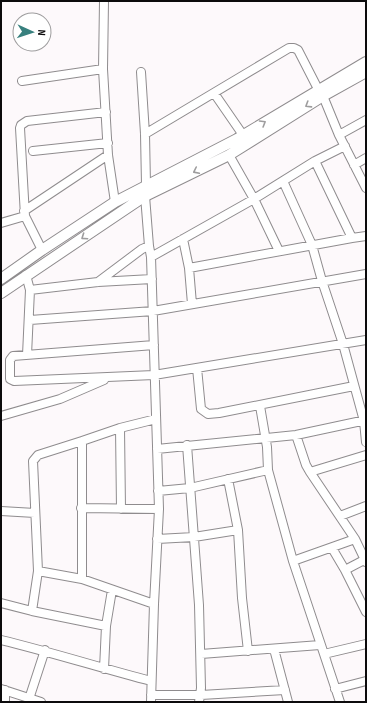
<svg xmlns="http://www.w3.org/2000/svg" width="367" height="703" font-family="'Sofia Sans Condensed',sans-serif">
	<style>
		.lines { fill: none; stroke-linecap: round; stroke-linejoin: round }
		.minor-casing { stroke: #8f8c8e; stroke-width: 10 }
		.major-casing { stroke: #8f8c8e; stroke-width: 12 }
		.minor { stroke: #fff; stroke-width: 8 }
		.major { stroke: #fff; stroke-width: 10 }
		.oneway { stroke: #9e9d9e }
	</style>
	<rect width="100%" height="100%" fill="#fdf9fb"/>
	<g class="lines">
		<g class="minor-casing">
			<path id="minor" d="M104,1L103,69L108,155L115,202
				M141,72L145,134L146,185
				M22,81L103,69
				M214,93L243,135
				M323,96L339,135L366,188
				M145,134L289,48H294L298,50L318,89
				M339,135L366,120
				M33,151L108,143
				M229,155L254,199L279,251
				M315,161L352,238L366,236
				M354,165L366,158
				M283,181L312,245L322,281L343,344L364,421L366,442
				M145,196L149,246L151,257L159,509L154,604L151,702
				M24,211L108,155
				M1,223L25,216
				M183,239L189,268L192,304
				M42,250L25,216L20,128L21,125L27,121L106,112
				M151,257L254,199L315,161L345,146
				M189,268L352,238
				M26,275L30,290L27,355
				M98,282L142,249L149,246
				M30,290L98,282L152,279
				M30,320L153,311L366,274
				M154,345L13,356L10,360V379L14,381L154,375L366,340
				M197,368L201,409L208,414L219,413L354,386
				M260,406L267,447L268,470L293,561L340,702
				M1,416L60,399L104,380
				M120,428L121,509
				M296,435L306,465L310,472L355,539L366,562
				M187,445L199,605L201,688L199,702
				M157,449L296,435L366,420
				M310,472L366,455
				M228,479L238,530L242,598L248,651
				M158,491L190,488L268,470
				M81,508L159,509
				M1,511L35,513
				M340,516L366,506
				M157,539L194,537L238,530
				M332,548L345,570L366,612
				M293,561L355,539
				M345,570L366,559
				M38,571L82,579L154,604
				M82,579V441L120,428L156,419
				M1,603L32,611L106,626
				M32,611L38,571L33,461L38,455L82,441
				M1,640C51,652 101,668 151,681
				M274,649L288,702
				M201,654L320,645
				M324,654L366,644
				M104,669L106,626L112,590
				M1,689L41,702
				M335,689L366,681
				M5,690V702
				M151,695H201L285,690
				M29,699L45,650"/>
		</g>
		<g class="major-casing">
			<path id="major" d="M1,279L42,250L115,202L237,139L366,62
				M1,293L130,206L145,196L229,155L323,96L366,72"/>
		</g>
		<use href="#minor" class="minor"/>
		<use href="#major" class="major"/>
	</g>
	<defs><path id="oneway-chevron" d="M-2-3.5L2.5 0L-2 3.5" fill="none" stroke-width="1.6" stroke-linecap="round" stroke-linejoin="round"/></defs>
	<g class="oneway">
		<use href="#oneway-chevron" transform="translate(308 105) rotate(148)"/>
		<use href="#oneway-chevron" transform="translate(263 123) rotate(-31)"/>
		<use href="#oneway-chevron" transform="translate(196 171) rotate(154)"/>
		<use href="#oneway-chevron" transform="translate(84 237) rotate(146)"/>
	</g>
	<rect width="367" height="703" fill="none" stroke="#0c0b0c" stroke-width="4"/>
	<g transform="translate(32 32) rotate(93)"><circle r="19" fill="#ffffff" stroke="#9e9d9e"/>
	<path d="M0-3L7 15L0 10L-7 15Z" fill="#38807e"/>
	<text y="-6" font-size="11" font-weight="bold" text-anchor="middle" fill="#0c0b0c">N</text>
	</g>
</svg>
